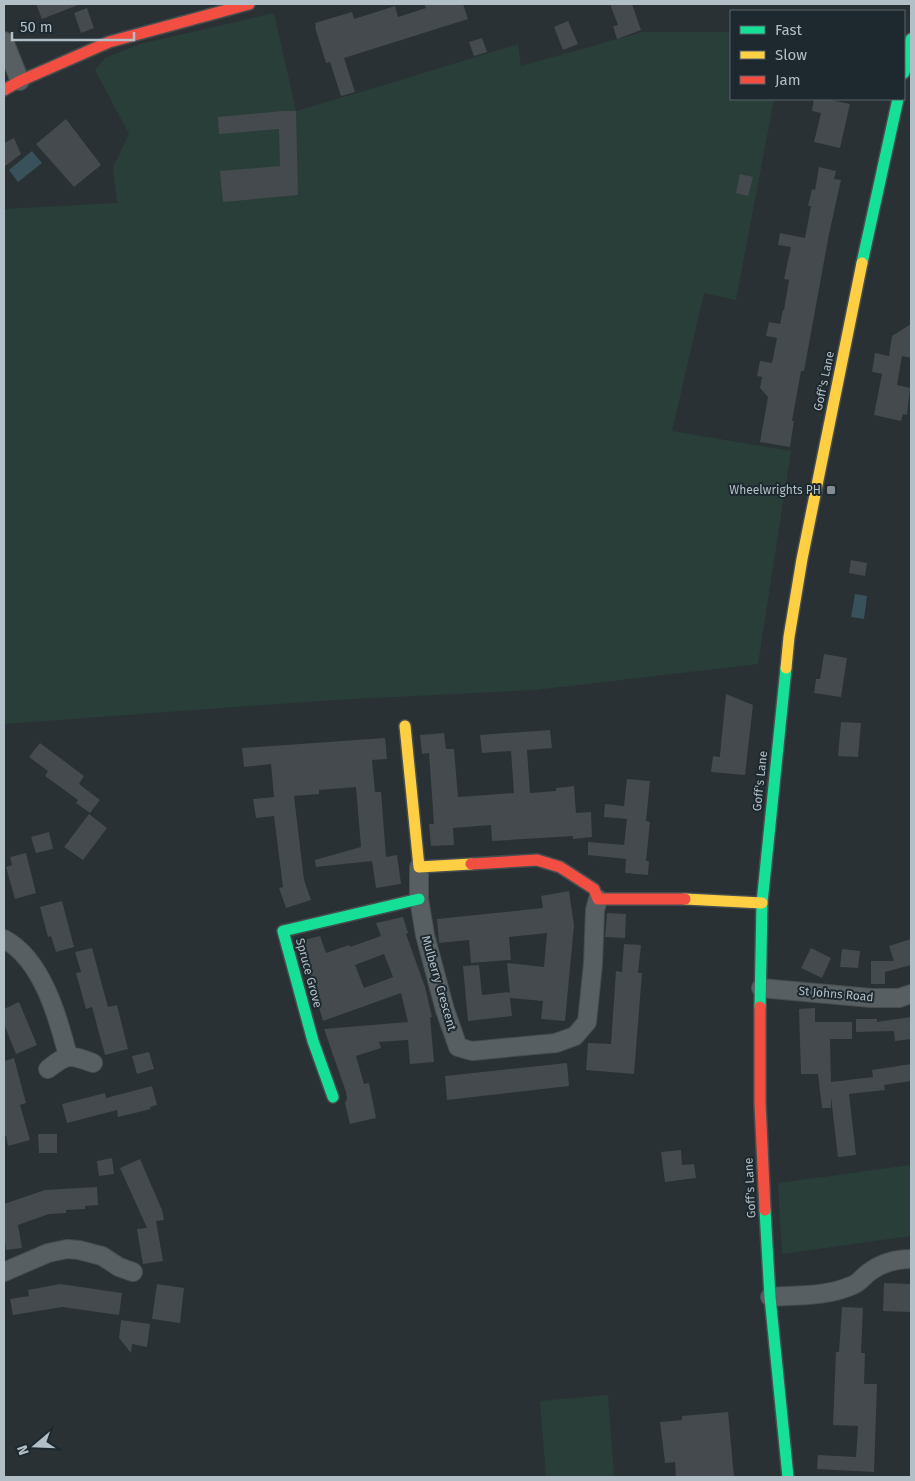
<svg xmlns="http://www.w3.org/2000/svg" width="915" height="1481" font-family="'Fira Sans',sans-serif">
	<style>
		.green { fill: #2a3e39 }
		.water { fill: #38515b }
		.building { fill: #444a4d; fill-rule: evenodd }
		.lines { fill: none; stroke-linecap: round; stroke-linejoin: round }
		.street-casing { stroke: #464d4f; stroke-width: 20 }
		.fast-casing { stroke: #464d4f; stroke-width: 14 }
		.slow-casing { stroke: #464d4f; stroke-width: 14 }
		.jam-casing { stroke: #464d4f; stroke-width: 14 }
		.street { stroke: #585f63; stroke-width: 18 }
		.fast { stroke: #16e098; stroke-width: 11 }
		.slow { stroke: #ffcf43; stroke-width: 11 }
		.jam { stroke: #f24e42; stroke-width: 11 }
		.poi-dot { fill: #838d93; stroke: #1d292f; stroke-width: 2 }
		.labels { text-anchor: middle; stroke-width: 4; stroke-linejoin: round; paint-order: stroke }
		.street-label { font-size: 12px; fill: #b3bfc6; stroke: #1d292f }
		.poi-label { font-size: 12px; fill: #b3bfc6; stroke: #1d292f; text-anchor: end }
	</style>
	<rect width="100%" height="100%" fill="#293134"/>
	<path class="green" d="M274,13L296,111L378,87L518,44L521,66L643,32H731V99H774L736,300L704,293L672,431L791,451L758,664L535,690L333,700L4,724V209L117,203L113,167L129,134L95,70L105,58L140,44Z
		M911,1165V1236L782,1254L778,1183Z
		M608,1395L614,1476L546,1477L540,1401Z"/>
	<path class="water" d="M32,151L42,163L18,182L9,170Z
		M855,594L867,596L864,619L851,617Z"/>
	<path class="building" d="M36,4H78V5L42,19Z
		M424,4H463L468,19L344,58L355,92L341,96L330,62L326,63L315,27L316,26L315,23L352,12L354,19L395,6L398,17L426,8Z
		M610,4H632L641,30L617,39L613,26L618,25Z
		M87,8L94,28L81,33L74,13Z
		M568,21L578,44L563,50L554,27Z
		M482,38L487,52L474,56L469,42Z
		M814,99H826L850,104L840,148L814,142L821,113L812,111Z
		M282,111H296L298,195L223,202L220,171L280,166L279,129L219,134L218,117Z
		M66,119L101,165L74,187L36,144Z
		M14,138L21,154L4,167V143Z
		M819,167L836,171L834,179L841,180L829,234L804,371H801L792,421H794L790,447L760,442L768,397L760,388L762,377L757,376L760,361L772,363L777,338L766,336L769,322L780,324L783,310H784L789,280L784,279L791,247L778,245L780,233L805,238L811,206H808L812,189L815,190Z
		M740,174L753,177L748,196L736,193Z
		M911,324V358L902,356L897,385L910,388L907,415L903,414L901,421L874,415L882,374L872,372L875,353L889,356L892,336Z
		M851,560L867,563L865,576L849,573Z
		M824,654L847,658L841,697L814,693L816,679H820Z
		M726,694L753,705L745,775L711,772L713,756L720,757V755Z
		M841,722L861,723L858,757L838,756Z
		M550,730L552,748L527,750L530,793L556,791V788L574,786L576,813L591,812L592,837L573,839V836L492,841L491,825L453,828L454,845L431,846L429,824H434L429,753L422,754L420,735L444,733L446,749H454L458,797L514,793L511,751L482,753L480,735Z
		M385,738L387,759L372,760L375,792H381L386,857L397,855L401,884L376,888L372,861L316,867L315,860L361,847L356,787L319,790V794L294,796L304,880L311,900L286,908L279,888L283,887L274,816L256,818L253,799L274,797L271,764L244,767L242,748Z
		M40,743L84,776L79,784L100,800L90,813L76,803L78,800L45,776L48,771L29,757Z
		M627,779L650,781L646,821L650,822L646,861H649L648,875L625,873L626,859L588,855V842L624,845L627,819L604,817L605,804L624,806Z
		M89,814L107,828L83,860L64,847Z
		M49,832L53,849L36,853L31,837Z
		M26,853L36,893L15,899L6,867L12,865L10,857Z
		M569,891L574,925L565,1021L541,1019L543,1001L510,998L512,1016L468,1021L463,966L479,965L482,995L509,992L510,994L507,963L544,967L547,933L509,937L511,960L471,963L469,940L439,943L437,919L543,908L541,896Z
		M62,901L74,947L56,952L51,936L48,937L40,907Z
		M607,913L626,914L625,938L605,937Z
		M403,917L408,933L406,934L425,987L432,1017H430L434,1062L410,1064L408,1040L379,1042L381,1048L356,1056L364,1084L369,1083L376,1118L350,1124L345,1103L347,1099L346,1092L324,1029L408,1022L401,993L323,1021L300,941L320,936L326,953L349,945L350,947L381,936L376,923ZM384,954L393,977L364,988L355,965Z
		M911,939V965L885,972V984H871V961H894L889,946Z
		M624,944L641,945L638,973H642L634,1074L586,1070L588,1043L611,1044L616,971L622,972Z
		M92,948L108,1007L117,1005L128,1049L105,1055L92,1007L86,1009L76,973L81,972L75,952Z
		M811,948L831,958L822,978L801,968Z
		M842,949L860,951L858,968L840,967Z
		M19,1002L37,1045L16,1054L4,1024V1009Z
		M815,1008V1022H852V1039H830L831,1082L873,1077L872,1070L911,1064V1081L884,1085L885,1090L849,1094L856,1155L838,1157L831,1097V1108H822L818,1074H801L799,1009Z
		M911,1017V1039L895,1041L894,1031L856,1032V1019H877V1022Z
		M149,1052L154,1069L137,1074L132,1056Z
		M14,1058L26,1103L20,1105L30,1140L8,1146L6,1136H4V1061Z
		M567,1063L569,1086L447,1100L445,1076Z
		M152,1086L157,1105L150,1107L151,1109L118,1117L117,1110L67,1123L62,1104L105,1093L106,1098Z
		M38,1134H57V1153H39Z
		M681,1150L682,1165L694,1164L696,1178L665,1182L661,1152Z
		M112,1158L114,1174L99,1176L97,1161Z
		M140,1159L162,1210L164,1220L156,1221L163,1261L143,1264L137,1229L147,1228L120,1168Z
		M97,1187L98,1205L85,1206V1209L66,1210V1213L49,1214L18,1225L22,1248L6,1250L4,1234V1204L45,1190Z
		M884,1283L911,1284V1312L883,1311Z
		M60,1284L122,1293L119,1315L62,1307L13,1315L10,1299L29,1296L28,1290Z
		M157,1284L184,1288L180,1323L152,1319Z
		M842,1307L863,1308L861,1353H865L864,1384H877L874,1472L817,1469L818,1455L856,1457L858,1426L833,1425L836,1352H839Z
		M121,1320L150,1324L147,1347L132,1344L131,1353L119,1338Z
		M728,1412L734,1477H676L675,1462L665,1463L660,1422L682,1420V1416Z"/>
	<g class="lines">
		<g class="street-casing">
			<path id="street" d="M4,41L20,81
				M419,867V899L425,935L445,1010L458,1047L472,1051L556,1043L575,1036L587,1022L593,964L595,910L598,899
				M4,939C42,959 58,1017 68,1056
				M761,988L871,998H899L911,994
				M48,1069C67,1054 69,1054 93,1063
				M4,1272L48,1253L67,1249L79,1250L102,1256L119,1267L133,1272
				M770,1297C797,1295 827,1297 853,1285C859,1283 863,1277 868,1273C881,1263 895,1259 911,1259"/>
		</g>
		<g class="fast-casing">
			<path id="fast" d="M904,73L911,39
				M862,263L898,99
				M760,1007L762,903L786,668
				M333,1097L313,1041L283,931L419,899
				M765,1210L770,1297L788,1477"/>
		</g>
		<g class="slow-casing">
			<path id="slow" d="M786,668L789,637L802,559L862,263
				M405,726L419,867L471,864
				M685,899L762,903"/>
		</g>
		<g class="jam-casing">
			<path id="jam" d="M4,90L20,81L109,42L249,4
				M471,864L537,860L560,867L594,889L598,899H685
				M760,1007V1103L765,1210"/>
		</g>
		<use href="#street" class="street"/>
		<use href="#fast" class="fast"/>
		<use href="#slow" class="slow"/>
		<use href="#jam" class="jam"/>
	</g>
	<rect class="poi-dot" x="826" y="485" width="10" height="10" rx="2.5"/>
	<g class="labels">
		<g class="street-label">
			<text transform="translate(824 381) rotate(-78)" y="4">Goff's Lane</text>
			<text transform="translate(760 781) rotate(-84)" y="4">Goff's Lane</text>
			<text transform="translate(309 973) rotate(75)" y="4">Spruce Grove</text>
			<text transform="translate(439 983) rotate(74)" y="4">Mulberry Crescent</text>
			<text transform="translate(836 994) rotate(5)" y="4">St Johns Road</text>
			<text transform="translate(750 1188) rotate(-93)" y="4">Goff's Lane</text>
		</g>
		<g class="poi-label">
			<text x="821" y="494">Wheelwrights PH</text>
		</g>
	</g>
	<rect width="915" height="1481" fill="none" stroke="#b3bfc6" stroke-width="10"/>
	<rect x="730" y="10" width="175" height="90" fill="#1d292f" stroke="#59656b"/>
	<rect x="740" y="26" width="25" height="8" fill="#16e098" stroke="#59656b"/>
	<text x="775" y="35" font-size="15" fill="#b3bfc6">Fast</text>
	<rect x="740" y="51" width="25" height="8" fill="#ffcf43" stroke="#59656b"/>
	<text x="775" y="60" font-size="15" fill="#b3bfc6">Slow</text>
	<rect x="740" y="76" width="25" height="8" fill="#f24e42" stroke="#59656b"/>
	<text x="775" y="85" font-size="15" fill="#b3bfc6">Jam</text>
	<g transform="translate(35 1446) rotate(251)" stroke="#1d292f" stroke-width="4" paint-order="stroke">
	<path d="M0-4L9 19L0 12L-9 19Z" fill="#b3bfc6"/>
	<text y="-8" font-size="14" font-weight="bold" text-anchor="middle" fill="#b3bfc6">N</text>
	</g>
	<path d="M12 32v8h122v-8" fill="none" stroke="#b3bfc6" stroke-width="2.5"/>
	<text x="20" y="32" font-size="15" fill="#b3bfc6" stroke="#1d292f" stroke-width="4" paint-order="stroke">50 m</text>
</svg>
